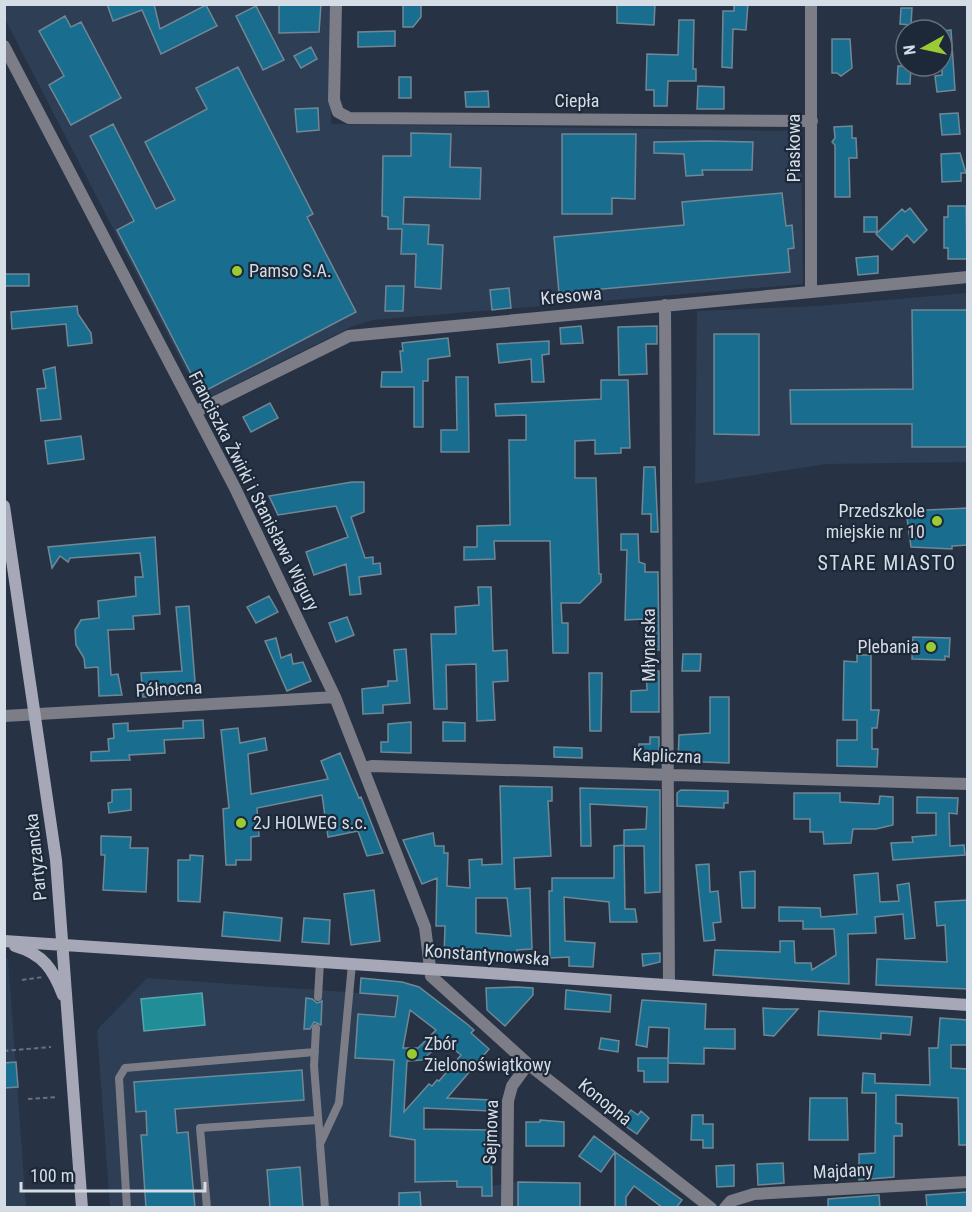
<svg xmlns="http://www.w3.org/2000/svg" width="972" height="1212" font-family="'Roboto Condensed',sans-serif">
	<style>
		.built { fill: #2e3e54 }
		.water { fill: #218d97; stroke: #57a5af; stroke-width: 1.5 }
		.building { fill: #196e90; stroke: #708895; stroke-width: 1.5; fill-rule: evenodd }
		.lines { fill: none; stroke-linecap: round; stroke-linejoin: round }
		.path { stroke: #66707f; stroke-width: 2; stroke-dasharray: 4.5 3; stroke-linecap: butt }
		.lane { stroke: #7c7d87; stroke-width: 8 }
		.street { stroke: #7c7d87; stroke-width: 12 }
		.secondary { stroke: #a6a7b7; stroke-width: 12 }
		.poi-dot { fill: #9acb34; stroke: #1d2939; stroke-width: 2 }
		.labels { text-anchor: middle; stroke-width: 4.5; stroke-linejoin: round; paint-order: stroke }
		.street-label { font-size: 18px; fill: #d4dce6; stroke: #1d2939 }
		.poi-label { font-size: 18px; fill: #d4dce6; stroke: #1d2939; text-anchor: start }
		.neighbourhood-label { font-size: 20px; letter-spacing: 1.5px; fill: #d4dce6; stroke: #1d2939 }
	</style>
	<rect width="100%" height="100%" fill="#273344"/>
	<path class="built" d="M5,4L331,5V124L801,131L803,284L373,320L353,326L202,401L5,19Z
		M967,293V462L827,464L695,484L697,311L818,306Z
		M4,959H8L26,1207L5,1208Z
		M147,978L359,993L361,978L402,982L389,1047L395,1048L391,1136L417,1140L493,1139V1186L518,1182L580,1183V1207H110L97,1030Z"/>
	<path class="water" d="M202,993L205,1025L144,1031L141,999Z"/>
	<path class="building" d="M107,4H154L160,29L206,5L217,26L161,54L142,10L113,21Z
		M279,4H321L319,32L279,33Z
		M403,4H421V17L413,27H403Z
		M617,4H655L654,25L617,23Z
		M734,4H748L746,30L733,29L732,68L722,67L723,11H734Z
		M256,6L284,60L263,70L236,16Z
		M901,8H912L911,25L900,24Z
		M65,16L71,27L81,22L121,98L71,125L49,85L64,76L39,31Z
		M679,20H694L693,69H696V81H668L667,106H654V90H646L647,54L678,55Z
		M951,30L955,90L937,92L935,76L942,75V31Z
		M395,31V46L358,47V32Z
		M832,39H850L852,68L841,76L837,73H832Z
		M311,47L317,59L301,68L294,56Z
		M898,66H911L910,84H897Z
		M238,67L313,214L307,217L356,312L201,393L117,230L134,221L90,136L113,124L156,209L175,200L145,142L207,109L196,88Z
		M399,77H411V98H399Z
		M698,86L724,87V109H697Z
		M488,91L489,107H466L465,92Z
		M318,108L319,130L297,132L295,109Z
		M958,113L960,134L942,135L940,114Z
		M852,126V138H856L857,158H849L850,197H835V145L832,142L835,138L834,127Z
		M411,133L451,134L450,167L481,168L480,199L404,197L403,224L429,225L428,244L443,245L441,289L415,287L416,254H401L402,229H388V217L382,216L383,156H411Z
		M562,134H636L635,199L612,198V214H562Z
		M708,141L753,142L752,170H702L703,175L686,176L684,154L654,153V142Z
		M960,153L966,173H961V181L942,182L941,154Z
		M782,193L786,226L792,225L794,248L788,249L790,272L559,293L554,237L684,225L682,202Z
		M948,206H966L967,259H948V248H944V217H948Z
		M910,208L927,230L914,243L907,235L892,250L876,234L902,209L905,212Z
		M864,217H877V232H864Z
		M878,256V273L858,275L856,258Z
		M4,274H29V286H4Z
		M386,286H404L403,311H385Z
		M509,288L511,308L492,310L490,290Z
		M77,306L78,314L91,333L92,343L68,346L66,324L12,329L11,312Z
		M912,310H968V447H912V424H791L790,390L913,389Z
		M581,326L583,343L561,344L560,328Z
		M657,326V344H646L647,374L619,375L618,327Z
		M714,334H759V435L714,434Z
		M448,338L450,356L428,359V381H423V427H414V387H381L382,372H402L400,351H403L402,343Z
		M549,341V354L542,355L544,382H532L531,359L499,363L497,344Z
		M55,367L61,419L41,421L37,389L46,388L43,370Z
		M456,377H468L469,452H441V430H457Z
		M601,380H628L630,448H621V453L595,454V440L575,441V478H596L599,574H601V582L580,603H561L562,623H568V653H553L550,541H494L495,559L464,560V547H477V526L510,525L509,440H526V415L496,416L495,404L601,399Z
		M270,403L278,418L251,432L243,417Z
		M81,436L84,459L48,464L45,441Z
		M644,467H655L658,532H651V514H642Z
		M352,482H364V512L351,517L365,558L373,557V564L380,563L381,574L359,577L361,594L350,595L346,564L314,575L306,552L348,537L336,506L278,515L269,496Z
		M968,508V545L952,546V549L911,547L906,511Z
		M621,534H638L639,562L645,564V572H658L659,650H646L645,619L625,620L627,550H621Z
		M155,537L160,614L133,616L134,629L108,630L111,675L118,674L122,695L99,696L98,667L85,668L84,658L76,645L75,630L81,620L99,618L98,601L136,596L135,577H143L140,553L70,558L68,562L60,556L52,568L48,547Z
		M478,587H491L493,651L507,650L508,681L493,682L495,720L477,721L476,664L446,665L447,709H434L431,634H456L455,607L479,605Z
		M269,596L278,612L256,623L247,607Z
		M189,606L196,694L143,697L141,673L182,671L176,607Z
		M347,617L354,635L336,642L329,623Z
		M913,637L950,638L949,657L945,656V660L912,659Z
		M276,638L281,658L291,654L293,664L303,662L311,681L287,691L265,641Z
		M406,649L410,703L383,705V713L363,714L362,689L388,686V681H397L394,650Z
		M683,654H701L700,671H682Z
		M857,655H871V710H879L877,728H872V749H878L877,767L837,766V740H857V720H843L844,661L857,662Z
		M646,671H659V712H631V691L647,690Z
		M589,673H602L601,731H590Z
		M710,697H729V763L678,761L679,735L710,733Z
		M203,720L204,738L164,740L165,753L129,755L130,760L91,761V752L109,751L108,739L114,738L113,724L128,723V731L183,728V721Z
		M411,722V753L381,752V742H388V724Z
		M443,722L465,723V741H443Z
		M238,728L240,743L265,738L267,750L248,754L251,794L328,779L321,761L340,753L359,798L361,797L383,853L367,856L358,831L328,837L322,795L257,808L259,836L251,837V860H236V865H226L223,809L229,808L221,730Z
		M650,737H659V760H639V744H650Z
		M554,747L582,748V758L554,757Z
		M500,786L552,787V801H548L551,856L514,858L515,889L530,888L532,949L517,950L518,962L444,956L445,926H436L437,878L422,884L403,840L433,833L435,846H444V853H448L447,886L470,888L469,860L482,859V865L502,864ZM476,898H507L511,936L476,933Z
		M580,788L660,790V892L645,893L644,846H624V830L646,829L647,807L590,804L591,846H581Z
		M131,789V810L109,813L108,803L112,802V790Z
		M681,790L728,791V803H724V808L677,806V793Z
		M794,793H840V802L879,804L880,796L893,797V825L876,829H853L851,843L824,844L823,832H810V819H794Z
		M917,797L958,798L957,814L949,813L950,846L964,845L965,855L893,860L891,843L913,842L912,837L936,835V813H917Z
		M101,836L131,837L130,848H148L146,892L103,890L105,855H101Z
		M624,845L625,909H635L637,922H610L609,902L564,897L565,941L595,943L593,967L569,966V957L550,958L549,891H552V878H614V846Z
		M190,855L203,856L200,902L178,901V860H190Z
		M709,864L710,892L718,891L721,922L713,923L715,940L704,941L696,865Z
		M755,871V908H742L740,872Z
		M878,873L880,902L899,901L897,885L909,883L915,938L905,939L903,914L875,917L876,933L848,934L849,984L713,975L715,950L780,952V941H794L795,963H811L812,970L836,955L834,929H803V921H779V907L820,908L821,917L857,914L854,875Z
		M374,890L380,941L351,945L344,894Z
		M968,900V989L876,985L877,959L947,962L945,925L937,926L935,902Z
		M224,912L282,918L280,941L222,936Z
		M304,918L330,920L329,944L302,942Z
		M660,953V962L643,966L642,954Z
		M361,978L402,982L419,987L467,1024L474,1030L471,1033L489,1049L447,1098L491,1100V1111L424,1108V1129L491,1130L492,1196H482V1187H457V1181L415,1182V1140L390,1136L394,1060L355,1058L358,1014L395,1017L398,996L360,993ZM410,1010L436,1030L418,1048H403ZM444,1041L461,1055L439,1081L437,1080L432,1086L429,1084L404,1112L407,1061L422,1060Z
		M517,987L533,988V995L505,1026L487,1010L486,988Z
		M566,990L611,995L610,1012L565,1009Z
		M306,998L312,999L317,1003L322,1001L321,1025L314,1022L310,1029H304Z
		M642,1000L706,1004L705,1029H735V1049L704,1048V1064L668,1063L669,1028L649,1027L647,1047L636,1045Z
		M763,1008L780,1009H798L774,1036L764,1035Z
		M819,1011L912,1017L910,1035L881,1033V1039L818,1035Z
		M940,1018L968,1020V1045H951V1068L968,1069V1145H959L958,1098L896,1095V1123L902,1124V1136H894V1177L859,1180V1154L875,1153L876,1093H862L863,1073L875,1074V1083L930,1085L929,1048H938Z
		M601,1038L619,1041L618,1052L599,1049Z
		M638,1058H668V1082H644V1071H638Z
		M16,1062L18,1087L4,1088V1063Z
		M302,1070L304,1100L175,1109L177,1133L188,1132L195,1208H146L141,1135H147L146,1111L136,1112L134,1082Z
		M810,1098H847L848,1140H809Z
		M631,1110L638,1115L641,1111L649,1118L637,1134L621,1123Z
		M692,1115H703V1124H713V1148H703V1140H691Z
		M540,1120L564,1122V1146H526V1122H540Z
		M594,1136L615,1152L601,1172L579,1156Z
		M615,1152L682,1200L676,1208H663L634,1186L626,1197V1208H615Z
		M783,1163L784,1183L758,1185L757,1164Z
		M734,1165V1186L717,1187L716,1166Z
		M300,1167L303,1208H270L267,1170Z
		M518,1182L580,1183V1208H518Z
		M420,1192L421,1208H399V1193Z
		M968,1192V1208H927L926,1195Z
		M879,1195L880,1208H828V1199Z"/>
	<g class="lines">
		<path class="path" d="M22,980L43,977
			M4,1051L51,1047
			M28,1099L57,1097"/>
		<path class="lane" d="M318,997L320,962
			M316,1028L314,1066L320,1141
			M127,1208L119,1078L125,1068L315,1052
			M207,1208L200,1128L318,1120
			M325,1208L320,1144L339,1103L352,964"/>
		<path class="street" d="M336,4L334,100L338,112L349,118L812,121
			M4,46L235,488L335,697L425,927L431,976L528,1064L711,1208
			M811,292V4
			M665,305L669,985
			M195,412L349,336L968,277
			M4,716L335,697
			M365,768L372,766L968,784
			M507,1208L508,1101L512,1086L528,1064
			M725,1208L731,1201L754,1194L968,1182"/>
		<path class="secondary" d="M4,506L56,860L82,1208
			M4,941L968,1005
			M15,946C43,954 53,969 63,995"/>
	</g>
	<g class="poi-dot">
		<circle cx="237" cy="271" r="6"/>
		<circle cx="937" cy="521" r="6"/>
		<circle cx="931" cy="647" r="6"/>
		<circle cx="241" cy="823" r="6"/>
		<circle cx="412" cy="1054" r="6"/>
	</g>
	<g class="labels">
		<g class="street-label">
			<text x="577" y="107">Ciepła</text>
			<text transform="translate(794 148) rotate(-90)" y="6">Piaskowa</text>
			<text transform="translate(571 296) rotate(-5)" y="6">Kresowa</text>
			<text transform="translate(254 491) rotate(63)" y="6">Franciszka Żwirki i Stanisława Wigury</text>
			<text transform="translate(649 645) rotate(-90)" y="6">Młynarska</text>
			<text transform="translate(169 689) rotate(-3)" y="6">Północna</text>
			<text transform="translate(667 756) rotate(2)" y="6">Kapliczna</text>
			<text transform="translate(36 857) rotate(-96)" y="6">Partyzancka</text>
			<text transform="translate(487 955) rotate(4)" y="6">Konstantynowska</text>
			<text transform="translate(605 1102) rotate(39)" y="6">Konopna</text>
			<text transform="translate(491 1132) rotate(-88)" y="6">Sejmowa</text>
			<text transform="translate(843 1171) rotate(-3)" y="6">Majdany</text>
		</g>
		<g class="poi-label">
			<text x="249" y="277">Pamso S.A.</text>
			<text x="925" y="517" text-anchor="end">Przedszkole<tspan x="925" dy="21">miejskie nr 10</tspan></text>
			<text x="919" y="653" text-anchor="end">Plebania</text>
			<text x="253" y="829">2J HOLWEG s.c.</text>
			<text x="424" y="1050">Zbór<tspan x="424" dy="21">Zielonoświątkowy</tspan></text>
		</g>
		<g class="neighbourhood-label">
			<text x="887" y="570">STARE MIASTO</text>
		</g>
	</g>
	<rect width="972" height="1212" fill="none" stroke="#d4dce6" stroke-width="12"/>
	<g transform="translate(924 48) rotate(262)"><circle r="28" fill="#1d2939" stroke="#66717e" stroke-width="1.5"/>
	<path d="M0-4.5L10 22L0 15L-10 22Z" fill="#9acb34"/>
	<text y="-9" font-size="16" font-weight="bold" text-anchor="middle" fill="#d4dce6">N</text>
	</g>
	<path d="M21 1182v9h184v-9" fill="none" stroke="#d4dce6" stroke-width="3"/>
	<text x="30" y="1182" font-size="18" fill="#d4dce6" stroke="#1d2939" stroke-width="4.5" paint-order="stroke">100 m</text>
</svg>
